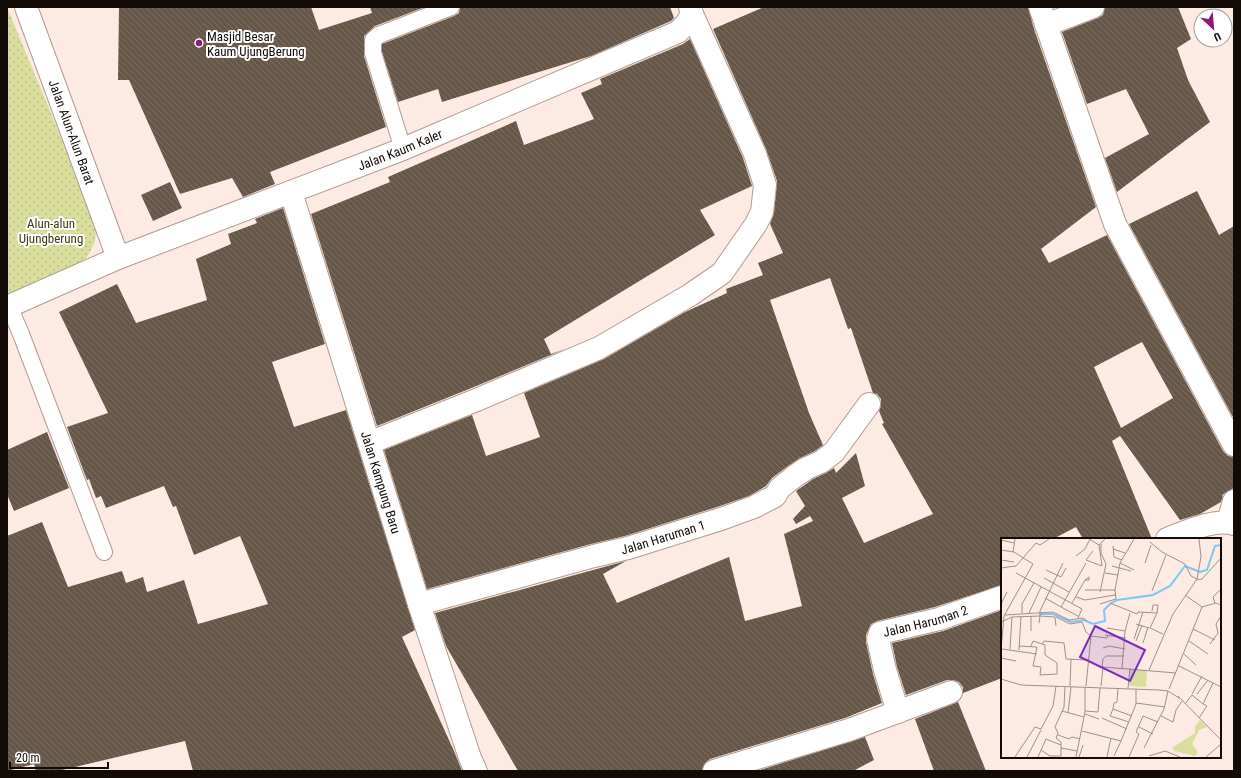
<svg xmlns="http://www.w3.org/2000/svg" width="1241" height="778" font-family="'Roboto Condensed',sans-serif">
	<style>
		.grass { fill: url(#grass-dots) }
		.building { fill: url(#building-back-hatch); fill-rule: evenodd }
		.lines { fill: none; stroke-linecap: round; stroke-linejoin: round }
		.lane-casing { stroke: #b09b91; stroke-width: 18 }
		.street-casing { stroke: #b09b91; stroke-width: 24 }
		.secondary-casing { stroke: #b09b91; stroke-width: 24 }
		.lane { stroke: #fff; stroke-width: 16 }
		.street { stroke: #fff; stroke-width: 22 }
		.secondary { stroke: #fff; stroke-width: 22 }
		.poi-dot { fill: #911877; stroke: #fff; stroke-width: 1.5 }
		.labels { text-anchor: middle; stroke-width: 4; stroke-linejoin: round; paint-order: stroke }
		.poi-label { font-size: 13px; fill: #110a07; stroke: #fff; text-anchor: start }
		.street-label { font-size: 13px; fill: #110a07; stroke: #fff }
		.park-label { font-size: 13px; fill: #3a3c10; stroke: #fff }
		.inset-river { fill: none; stroke: #79c9f7; stroke-width: 2 }
		.inset-road { fill: none; stroke: #9f908a; stroke-width: 1 }
		.view { fill: #7b2cbf; fill-opacity: 0.15; stroke: #7b2cbf; stroke-width: 2 }
		.inset-edge { fill: none; stroke: #110a07; stroke-width: 2 }
	</style>
	<defs>
		<pattern id="grass-dots" width="8" height="8" patternUnits="userSpaceOnUse"><rect width="8" height="8" fill="#d9de9c"/><path d="M2 2h.1M6 6h.1" fill="none" stroke="#b9bd85" stroke-width="1.8" stroke-linecap="round"/></pattern>
		<pattern id="building-back-hatch" width="6" height="6" patternUnits="userSpaceOnUse"><rect width="6" height="6" fill="#665749"/><path d="M-1 5l2 2M0 0l6 6M5-1l2 2" fill="none" stroke="#7a6f64"/></pattern>
	</defs>
	<rect width="100%" height="100%" fill="#fdeae2"/>
	<path class="grass" d="M7,7L95,220L96,229L95,241L89,254L80,265L7,295Z"/>
	<path class="building" d="M119,7H311L319,30L372,13L370,7H425L375,26L364,36V56L386,127L270,172L275,184L243,197L232,178L180,194L129,80H118Z
		M460,7H670L674,18L671,21L591,56L442,102L438,89L398,102L382,52V44L454,16L459,13Z
		M764,7H1028L1034,29L1096,207L1041,249L1049,263L1107,235L1223,451L1228,456L1234,457V488L1222,495L1223,496L1221,502L1200,514L1180,520L1120,436L1112,441L1152,539H1083L1076,527L1053,539H1002V585L935,607L877,621L871,624L866,635V642L873,674L882,703L845,718L710,759L705,763L702,771H518L446,646L435,613L626,561L603,574L617,603L729,557L745,621L802,606L784,534L813,521L810,516L796,524L793,519L805,506L796,491L813,479L826,473L834,468L836,473L856,453L865,486L842,498L864,543L933,514L882,424L884,423L879,411L881,405V399L877,394L873,393L851,328L848,329L830,278L770,300L809,413L823,445L815,451L800,458L788,466L772,478L766,486L749,496L717,507L625,536L591,544L427,589L384,450L472,415L486,456L540,437L524,393L604,359L685,312L727,293L726,289L763,275L758,263L783,253L770,224L774,213L777,181L766,149L713,29ZM1142,342L1173,398L1121,428L1094,367Z
		M1105,7H1178L1191,39L1177,48L1188,80L1210,122L1117,192L1105,158L1149,134L1126,89L1087,104L1062,32L1098,18L1103,15Z
		M690,39L743,158L752,186L700,210L715,235L544,339L551,354L565,349L469,389L377,426L311,214L390,182L388,177L516,121L524,145L594,119L581,93L602,84L600,79L683,44Z
		M170,182L182,208L153,221L141,195Z
		M1197,191L1219,235L1234,226V419L1129,224Z
		M283,208L325,344L272,362L294,427L346,410L415,630L402,637L454,751L462,771H193L185,741L58,771H36L34,764L7,771V536L42,522L68,587L122,571L126,583L143,577L147,592L184,580L198,624L268,604L240,536L194,555L176,506L173,507L164,486L106,508L101,496L96,498L89,479L87,480L67,427L108,413L59,312L117,284L136,323L207,300L196,259L231,244L228,234L257,223L255,219Z
		M47,432L69,488L14,511L7,494V450Z
		M1002,610V678L963,693V687L959,682L953,680H947L906,695L897,667L892,643L943,631Z
		M958,702L986,771H934L915,719Z
		M865,737L874,760L853,771H757Z"/>
	<g class="lines">
		<g class="lane-casing">
			<path id="lane" d="M403,149L373,53V40L379,35L451,7
				M9,306L21,334L104,552"/>
		</g>
		<g class="street-casing">
			<g id="street">
				<path d="M1040,7L1115,224L1234,445"/>
				<path d="M1046,25L1093,7"/>
				<path id="s1" d="M291,192L419,604L470,758L476,771"/>
				<path id="s2" d="M118,258L403,149L678,32L686,24L692,14L690,7"/>
				<path d="M369,443L474,401L599,348L690,295L722,273L756,224L762,212L765,185L755,154L692,14"/>
				<path d="M1228,522L1234,501"/>
				<path d="M1167,539C1186,532 1214,518 1234,524"/>
				<path id="s3" d="M419,604L594,556L628,548L721,519L754,507L775,496L780,488L795,476L807,468L821,462L834,452L869,404"/>
				<path id="s4" d="M898,712L885,670L878,639L880,633L939,619L1002,597"/>
				<path d="M714,771L849,730L951,692"/>
			</g>
		</g>
		<g class="secondary-casing">
			<path id="secondary" d="M7,307L118,258L26,7"/>
		</g>
		<use href="#lane" class="lane"/>
		<use href="#street" class="street"/>
		<use href="#secondary" class="secondary"/>
	</g>
	<circle class="poi-dot" cx="199" cy="43" r="4"/>
	<g class="labels">
		<g class="poi-label">
			<text x="207" y="41">Masjid Besar<tspan x="207" dy="15">Kaum UjungBerung</tspan></text>
		</g>
		<g class="street-label">
			<text transform="translate(72 132) rotate(70)" y="5">Jalan Alun-Alun Barat</text>
			<text dy="5" stroke="none"><textPath href="#s2" startOffset="302">Jalan Kaum Kaler</textPath></text>
			<text dy="5" stroke="none"><textPath href="#s1" startOffset="304">Jalan Kampung Baru</textPath></text>
			<text dy="5" stroke="none"><textPath href="#s3" startOffset="253">Jalan Haruman 1</textPath></text>
			<text dy="5" stroke="none"><textPath href="#s4" startOffset="129">Jalan Haruman 2</textPath></text>
		</g>
		<g class="park-label">
			<text x="51" y="228">Alun-alun<tspan x="51" dy="15">Ujungberung</tspan></text>
		</g>
	</g>
	<g transform="translate(1001 538)">
		<rect width="220" height="220" fill="#fdeae2"/>
		<path d="M129,132H146L145,149L128,148ZM199,182L206,189L198,192L191,206L197,214L194,218L173,213L171,210L194,195V189Z" fill="#d9de9c"/>
		<path class="inset-river" d="M38,76H52L70,84L83,82L92,86L104,83L103,72L109,66L116,62L152,57L169,48L184,28L199,34L206,32L214,8L220,7"/>
		<path class="inset-road" d="M88,1L98,7L104,1M0,2L13,5M149,4L161,14L184,26L190,38L196,41M112,8L113,19L121,22M112,11L124,15M0,12L13,14L32,26L3,78L0,112M92,13L85,22L101,28L98,7M12,14L14,1M75,18L84,11L89,1M0,22L13,24M119,25L133,32M144,25L150,7M111,28L130,33M0,30L15,28L35,5L39,7L48,1M45,32L60,39L65,30M15,35L81,71L77,80M104,35L117,37M43,40L68,54M195,42L201,41L220,20M84,52H114M151,53L165,17M99,54L105,26L100,15V6M184,57L201,69M75,59L84,62L114,57M44,60L60,69M71,65L84,42L88,39V42H84M109,65L136,76L137,74L156,75L149,90L162,96M214,65L212,59L220,51M0,66L6,54M99,66L115,61L114,52L119,25L133,1M151,73L152,67H157L156,75M21,75V66L33,45M28,75L40,49M4,77L52,74L68,82L82,80L86,83M77,78L60,69L85,25M55,79L69,86L81,84L85,94L90,98L106,100L107,97M0,84L11,79L39,78L38,85M135,86L148,90M55,88L54,79L39,78V73L62,25M106,90L124,93M192,91L214,102M30,93V78M104,97L125,100M133,101L142,74M135,103L141,87M188,103L207,116M142,105L147,89M41,106L43,103L63,105L65,121L87,122M209,106L217,95L215,86L220,78M18,108L36,109L32,128L40,129L39,137L56,136V125L44,117V107L32,103L30,108M102,110L108,108L124,111M1,111L36,116M9,111L11,79M18,112L20,79M183,116L195,127M0,120L15,123M178,128L220,149M101,129L102,121L105,118H123M121,130L124,93L129,75M148,132L172,76L196,41L200,19L198,1M0,141L20,147L158,152L167,153L178,160M69,148L70,121M85,148L90,98M100,148L102,129L175,135M117,150L116,164L113,165L112,171L131,178M127,150L129,130M168,151L201,69L215,65L220,67M191,156L201,138M196,156L207,142M177,158L220,202M135,165L164,169M184,166L191,157L202,166L212,145M112,171L109,178L128,184M61,173L83,179M84,173L97,174L99,150M67,175L70,149M84,176L98,181M160,178L172,184L175,172L181,163M101,180L126,191M198,180L206,168L202,166M138,189L152,196M81,193L120,203L135,166V151M57,197L68,201L71,199L79,201M60,210L76,213M143,210L163,171L167,153M40,212L49,218H60V204L55,200L57,195L54,189L63,169L64,148M113,218L120,203M148,218L164,213L179,219M14,219L34,189L40,191L52,168L55,148M26,219L40,192M37,219L45,201L60,207M75,219L84,174V149M78,219L82,207M106,219L110,200M128,219L138,196L135,194L142,178L157,184M205,219L220,206"/>
		<path class="view" d="M94,88L144,112L129,143L79,119Z"/>
		<rect width="220" height="220" class="inset-edge"/>
	</g>
	<rect width="1241" height="778" fill="none" stroke="#110a07" stroke-width="16"/>
	<g transform="translate(1213 28) rotate(154)"><circle r="19" fill="#ffffff" stroke="#a09d9c"/>
	<path d="M0-3L7 15L0 10L-7 15Z" fill="#911877"/>
	<text y="-6" font-size="11" font-weight="bold" text-anchor="middle" fill="#110a07">U</text>
	</g>
	<path d="M10 762v6h98v-6" fill="none" stroke="#110a07" stroke-width="2"/>
	<text x="16" y="762" font-size="12" fill="#110a07" stroke="#ffffff" stroke-width="3" paint-order="stroke">20 m</text>
</svg>
